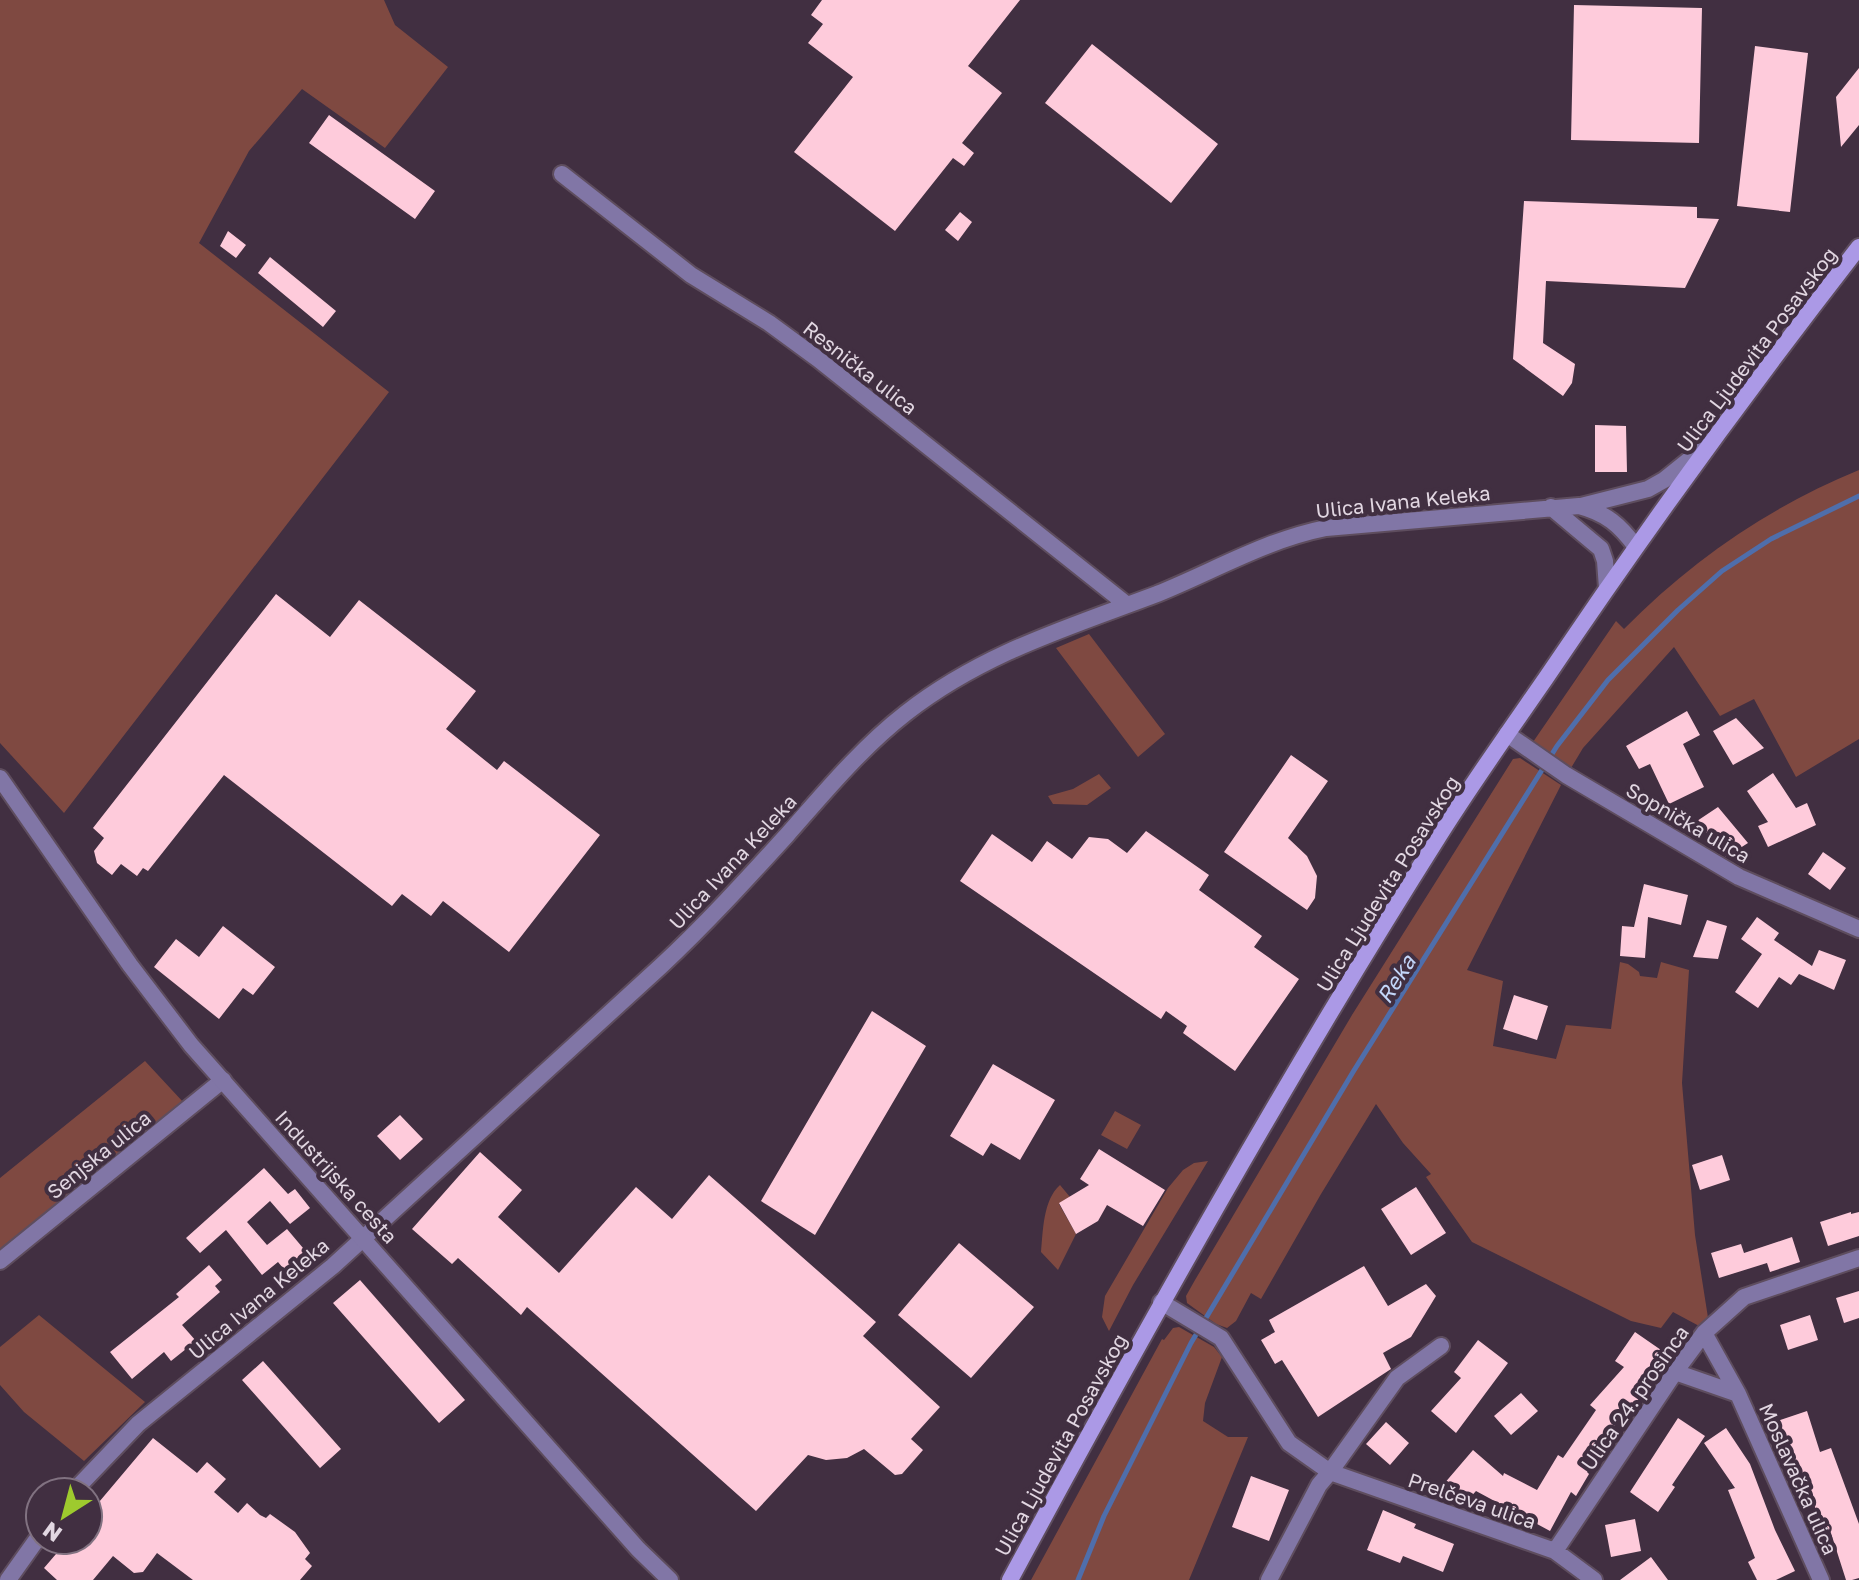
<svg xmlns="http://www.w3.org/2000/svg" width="1859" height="1580" font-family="'Golos Text',sans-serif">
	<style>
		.green { fill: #7f4941 }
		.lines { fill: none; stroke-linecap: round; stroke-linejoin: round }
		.stream { stroke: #4f6eab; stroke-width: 5 }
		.building { fill: #fecbdb }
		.minor-casing { stroke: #5e4d5e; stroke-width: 20 }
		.tertiary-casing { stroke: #5e4d5e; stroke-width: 20 }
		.secondary-casing { stroke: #5e4d5e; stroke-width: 20 }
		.minor { stroke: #8176a6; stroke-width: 16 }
		.tertiary { stroke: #8176a6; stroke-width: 16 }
		.secondary { stroke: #ab99e6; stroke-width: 16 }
		.labels { text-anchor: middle; stroke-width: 8; stroke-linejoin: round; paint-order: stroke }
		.street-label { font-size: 20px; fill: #e2d7e2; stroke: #412f41 }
		.water-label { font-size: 22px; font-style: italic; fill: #c3d6f9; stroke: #412f41 }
	</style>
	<rect width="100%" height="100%" fill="#412f41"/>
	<path class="green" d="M0,0H384L395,25L448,67L385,148L302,89L249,151L199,243L389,392L64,813L0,743Z
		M1859,470V739L1796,777L1754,699L1720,716L1674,647L1583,748L1571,768L1533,742L1616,621L1624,629C1692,560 1769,507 1859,470Z
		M1089,634L1165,734L1138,757L1056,648Z
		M1520,758L1561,785L1467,970L1503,981L1493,1046L1556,1059L1566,1025L1611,1029L1620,962L1628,964L1639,972L1640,976L1657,978L1661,962L1689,970L1682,1083L1695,1235L1709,1324L1701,1327L1673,1312L1661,1328L1631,1321L1472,1242L1426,1177L1431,1174L1403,1143L1376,1104L1321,1194L1261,1299L1251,1293L1236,1321L1227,1328L1216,1324L1187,1303L1186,1296L1195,1280L1352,1015L1513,759Z
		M1099,774L1111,788L1087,805L1053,804L1048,796L1073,789Z
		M145,1061L184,1103L0,1255V1178Z
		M1115,1111L1141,1125L1127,1149L1101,1135Z
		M1208,1161L1133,1285L1109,1331L1102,1317L1105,1296L1168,1188L1183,1170L1194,1163Z
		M1060,1185L1070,1197L1059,1204L1076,1234L1058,1270L1041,1252C1043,1231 1043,1200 1060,1185Z
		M39,1315L145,1402L84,1461L24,1412L0,1385V1347Z
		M1179,1327L1214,1347L1222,1357L1205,1403L1203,1421L1228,1437H1248L1189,1580H1031L1162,1339L1164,1340L1173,1328Z"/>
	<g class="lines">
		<path class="stream" d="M1078,1580L1104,1516L1191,1343L1353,1072L1557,746L1608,680L1678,610L1722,571L1771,539L1859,496"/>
	</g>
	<path class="building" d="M822,0H1020L968,66L1002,93L962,143L974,153L964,166L953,158L895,231L794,152L853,77L808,43L823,24L811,15Z
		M1574,5L1702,8L1699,143L1571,140Z
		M1092,44L1218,144L1171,203L1045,103Z
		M1755,46L1808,53L1790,212L1737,206Z
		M1859,68V125L1841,147L1836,97Z
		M329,115L435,191L415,219L309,143Z
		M1524,201L1697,207V218L1719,219L1685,288L1546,281L1543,343L1575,364L1572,383L1563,396L1513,359Z
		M960,212L972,222L958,241L945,230Z
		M228,231L246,245L236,258L220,246Z
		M270,257L336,311L323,327L258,273Z
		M1595,425L1626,426L1627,472H1595Z
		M276,594L330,637L359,600L476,691L446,729L497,770L504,761L600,835L509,952L443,901L431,916L402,894L392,906L224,775L148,871L143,868L137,876L121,864L112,875L97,863L94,851L104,838L93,828Z
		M1687,711L1700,735L1683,744L1704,787L1669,804L1650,764L1639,769L1626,746Z
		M1736,718L1764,748L1733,765L1713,731Z
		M1291,755L1328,781L1288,838L1307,856L1317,876L1315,898L1307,910L1224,852Z
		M1773,773L1796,808L1807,803L1816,825L1768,847L1758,826L1768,822L1747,791Z
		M1718,807L1748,843L1726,857L1697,821Z
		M1146,831L1209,875L1199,890L1262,936L1254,947L1299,979L1235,1071L1183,1033L1187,1026L1166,1011L1161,1019L960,881L992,834L1032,862L1047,841L1072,859L1089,837L1108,839L1127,853Z
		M1823,852L1846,868L1830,890L1808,874Z
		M1644,884L1688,895L1681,925L1648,917L1645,958L1620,956L1622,926L1634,927Z
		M1757,917L1779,933L1774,940L1812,966L1819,950L1846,960L1834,990L1799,974L1791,985L1779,977L1758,1008L1735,992L1762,954L1741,939Z
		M1707,920L1727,926L1718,959L1693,957Z
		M223,926L275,967L253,995L243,988L219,1019L154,967L176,939L199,957Z
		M1514,995L1548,1006L1537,1040L1503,1029Z
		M872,1011L926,1046L815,1235L761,1201Z
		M993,1064L1055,1100L1020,1160L991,1143L983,1156L950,1136Z
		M400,1115L423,1139L400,1160L377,1136Z
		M1099,1149L1165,1190L1143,1226L1107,1205L1098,1221L1076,1234L1059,1203L1089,1185L1080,1179Z
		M480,1152L522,1190L498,1217L559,1273L636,1187L672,1219L709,1175L876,1322L863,1336L940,1407L911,1439L923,1450L902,1474L895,1475L864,1449L847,1458L826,1460L808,1455L756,1511L527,1307L521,1315L458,1258L452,1264L412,1229Z
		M1722,1155L1730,1180L1700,1190L1692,1165Z
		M264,1168L288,1194L295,1189L310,1208L290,1224L270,1201L247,1222L267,1245L287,1229L314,1261L292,1279L278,1262L262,1275L226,1230L200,1253L186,1238Z
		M1416,1187L1446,1233L1411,1255L1381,1209Z
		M1851,1212V1214L1859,1212V1236L1828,1246L1820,1222Z
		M1792,1237L1800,1262L1770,1272L1767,1263L1719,1278L1711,1253L1741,1244L1744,1253Z
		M959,1243L1034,1307L971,1378L898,1315Z
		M209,1265L222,1280L215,1286L220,1292L182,1325L196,1341L171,1361L164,1352L132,1379L110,1352L179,1297L176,1294Z
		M1364,1266L1388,1306L1426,1284L1436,1296L1411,1337L1383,1353L1391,1369L1318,1417L1282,1360L1275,1364L1261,1340L1275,1332L1269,1320Z
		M360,1280L465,1400L439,1423L333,1303Z
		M1859,1291V1318L1844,1323L1836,1298Z
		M1810,1315L1818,1340L1788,1350L1780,1325Z
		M1635,1332L1661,1350L1635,1388L1643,1394L1607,1435L1610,1438L1587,1472L1589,1474L1576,1496L1571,1492L1550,1531L1476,1491L1465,1503L1443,1485L1473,1450L1503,1476L1504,1473L1537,1490L1558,1455L1563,1458L1596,1410L1590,1405L1624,1367L1615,1361Z
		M1478,1340L1508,1363L1456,1433L1431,1411L1461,1378L1454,1372Z
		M263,1361L341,1449L320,1468L242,1380Z
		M1521,1393L1538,1411L1511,1435L1494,1416Z
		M1807,1411L1820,1452L1831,1448L1859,1524V1578L1852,1580H1846L1830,1530L1823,1532L1809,1489L1805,1491L1790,1444L1785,1446L1777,1421Z
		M1678,1418L1705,1436L1672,1485L1675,1487L1658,1512L1630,1492Z
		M1386,1422L1409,1443L1390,1465L1366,1444Z
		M1726,1428L1750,1464L1775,1530L1795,1571L1776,1580H1757L1748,1562L1755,1558L1728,1490L1735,1488L1704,1443Z
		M153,1438L197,1473L207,1462L226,1479L214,1492L238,1513L247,1503L260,1515L266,1518L270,1514L295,1532L310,1553L305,1559L312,1566L300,1580H193L157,1553L143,1572L134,1573L113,1556L93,1580H57L44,1568L68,1540H88V1504L94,1508Z
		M1251,1476L1289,1490L1269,1541L1232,1527Z
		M1383,1510L1416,1524L1414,1528L1454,1544L1443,1572L1403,1556L1400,1563L1367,1550Z
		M1635,1519L1641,1551L1611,1557L1605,1525Z
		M1651,1557L1668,1580H1620Z"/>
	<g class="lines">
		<g class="minor-casing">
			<path id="minor" d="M562,174L691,275L769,323L818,359L1126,604
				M1581,506L1648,489L1664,480L1705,447
				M1551,507L1601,549L1605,561L1607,588
				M0,1261L223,1080
				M1161,1302L1221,1338L1289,1443L1330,1472L1555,1551L1594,1580
				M1704,1333L1738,1394L1821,1580
				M1675,1372L1738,1394
				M73,1492L138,1424L333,1266L661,966C705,925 746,880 787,835C824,793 861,748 906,713C983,653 1067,628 1157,594C1214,571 1266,540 1326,528L1579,506C1606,513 1620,525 1636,547
				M1555,1551L1675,1372L1704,1333L1744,1297L1859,1258
				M8,1580L40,1535
				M1269,1580L1319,1485L1330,1472L1397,1378L1441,1346"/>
		</g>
		<g class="tertiary-casing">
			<path id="tertiary" d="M1507,734L1566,775L1739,877L1859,929
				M0,778L130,965L191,1045L638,1549L670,1580"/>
		</g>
		<g class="secondary-casing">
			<path id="secondary" d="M1010,1580C1146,1328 1286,1078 1439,836C1473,782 1510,730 1546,678C1645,531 1750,387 1859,247"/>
		</g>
		<use href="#minor" class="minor"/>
		<use href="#tertiary" class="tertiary"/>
		<use href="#secondary" class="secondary"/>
	</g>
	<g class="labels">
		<g class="street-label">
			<text transform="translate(1757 350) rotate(-53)" y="7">Ulica Ljudevita Posavskog</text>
			<text transform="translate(860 368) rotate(38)" y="7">Resnička ulica</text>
			<text transform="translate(1403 502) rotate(-6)" y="7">Ulica Ivana Keleka</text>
			<text transform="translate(1688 823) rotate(30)" y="7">Sopnička ulica</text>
			<text transform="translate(733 862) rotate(-47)" y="7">Ulica Ivana Keleka</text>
			<text transform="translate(1388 884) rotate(-58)" y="7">Ulica Ljudevita Posavskog</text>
			<text transform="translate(99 1155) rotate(-39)" y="7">Senjska ulica</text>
			<text transform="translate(336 1177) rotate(48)" y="7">Industrijska cesta</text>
			<text transform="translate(259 1299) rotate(-40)" y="7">Ulica Ivana Keleka</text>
			<text transform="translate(1635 1398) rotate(-55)" y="7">Ulica 24. prosinca</text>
			<text transform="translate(1061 1445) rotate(-61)" y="7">Ulica Ljudevita Posavskog</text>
			<text transform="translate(1798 1479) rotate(66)" y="7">Moslavačka ulica</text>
			<text transform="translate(1472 1501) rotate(19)" y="7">Prelčeva ulica</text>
		</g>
		<g class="water-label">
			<text transform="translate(1396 979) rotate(-58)" y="8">Reka</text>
		</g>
	</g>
	<g transform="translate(64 1516) rotate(216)"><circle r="38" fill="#412f41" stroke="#817281" stroke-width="2"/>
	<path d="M0-6L14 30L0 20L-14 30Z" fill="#9eca2e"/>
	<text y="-12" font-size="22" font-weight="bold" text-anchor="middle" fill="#e2d7e2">N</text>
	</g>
</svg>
